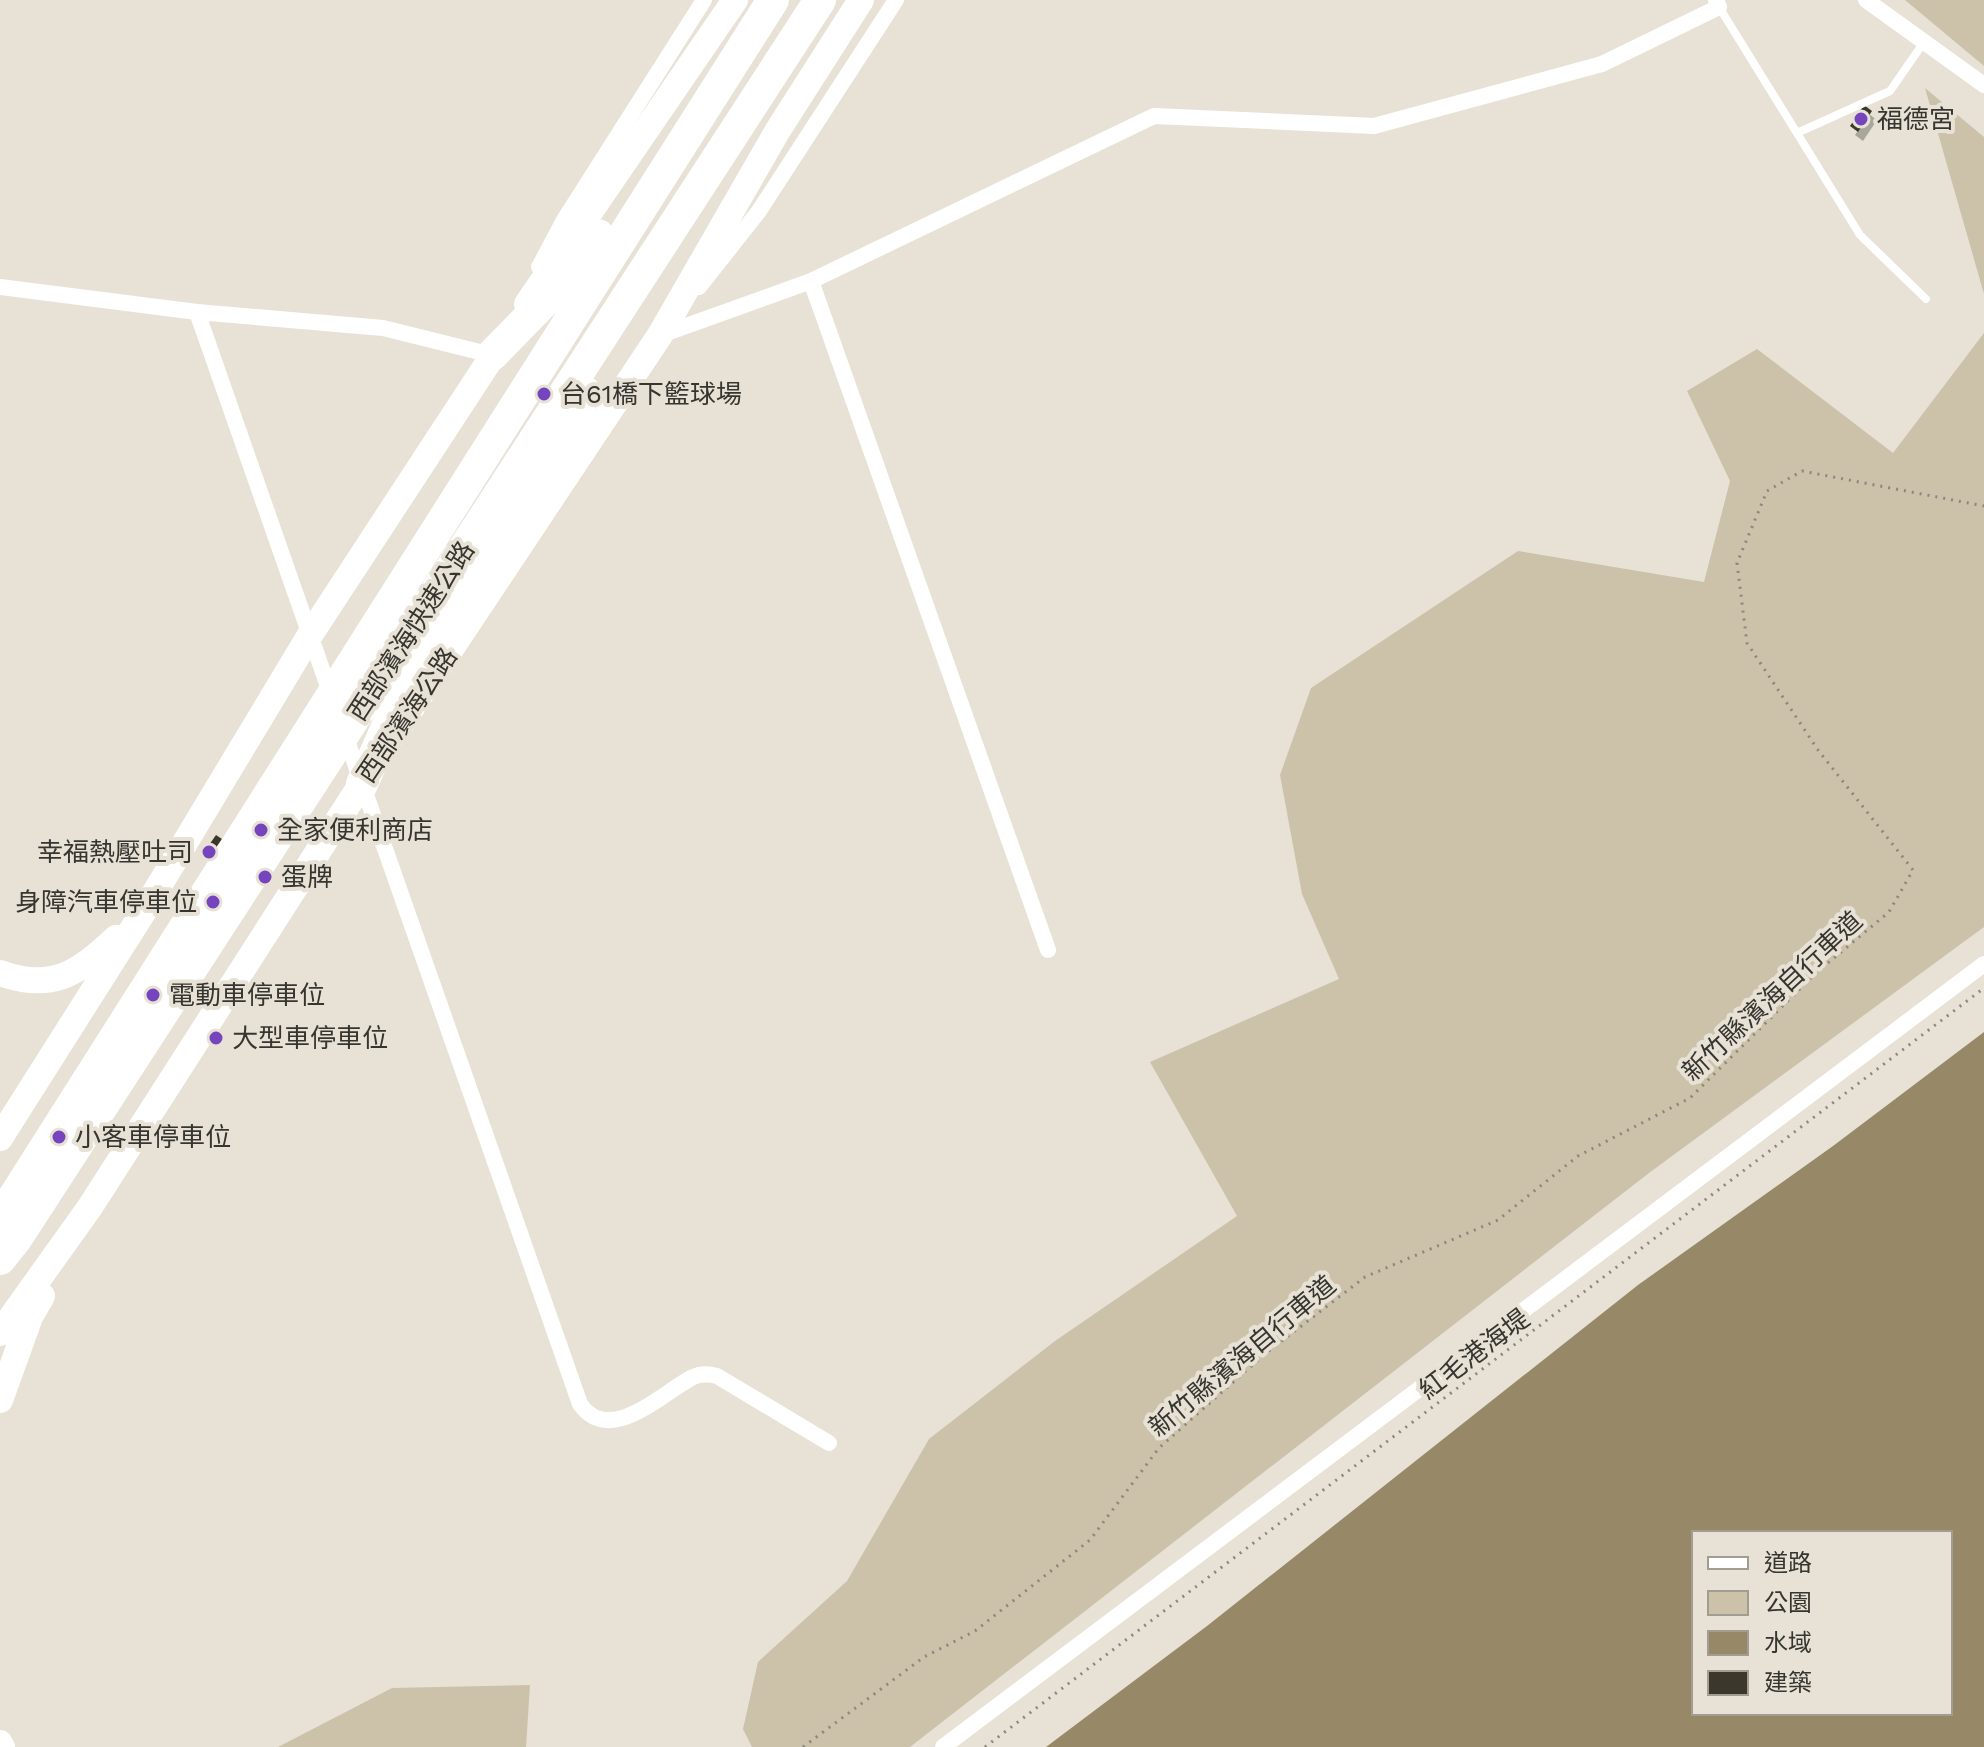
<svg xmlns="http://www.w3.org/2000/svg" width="1984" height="1747" font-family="'Work Sans','Noto Sans TC',sans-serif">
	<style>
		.green { fill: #ccc2aa }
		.water { fill: #978967; fill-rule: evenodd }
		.building { fill: #3b372c; filter: url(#shadow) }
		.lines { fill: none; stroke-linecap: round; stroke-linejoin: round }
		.path { stroke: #8b877f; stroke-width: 3; stroke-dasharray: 2 6; stroke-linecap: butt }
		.lane { stroke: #fff; stroke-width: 8 }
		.street { stroke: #fff; stroke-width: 16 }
		.secondary { stroke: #fff; stroke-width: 24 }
		.primary { stroke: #fff; stroke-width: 26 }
		.highway { stroke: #fff; stroke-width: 32 }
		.poi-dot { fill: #7645bd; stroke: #e7e2d5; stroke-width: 3 }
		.labels { text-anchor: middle; stroke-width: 8; stroke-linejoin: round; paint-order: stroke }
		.poi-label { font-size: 26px; fill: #373530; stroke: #e7e2d5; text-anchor: start }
		.street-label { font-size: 26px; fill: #373530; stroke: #e7e2d5 }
	</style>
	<defs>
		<filter id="shadow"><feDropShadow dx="5" dy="9" stdDeviation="0" flood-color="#0004"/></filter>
	</defs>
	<rect width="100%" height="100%" fill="#e7e2d5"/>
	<path class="green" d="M1905,0H1984V66Z
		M1925,88L1984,137V294Z
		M1984,333V927L1649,1173L910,1747H752L743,1729L758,1662L847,1581L929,1439L1055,1341L1237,1216L1150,1062L1339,979L1302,894L1280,775L1311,688L1518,551L1704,582L1730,481L1687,391L1757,349L1893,453Z
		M530,1685L526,1747H278L392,1688Z"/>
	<path class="water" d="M1984,1032V1747H1046L1207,1626L1638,1285L1833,1146ZM1694,1533H1950V1713H1694Z"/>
	<path class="building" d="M1864,105L1872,111L1858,132L1850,126Z
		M216,835L222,839L208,859L202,855Z"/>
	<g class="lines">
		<path class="path" d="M803,1747L924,1657L975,1631L1090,1540L1159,1448L1265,1354L1365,1277L1498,1220L1578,1156L1690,1098L1816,973L1889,912L1913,870L1818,750L1747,643L1737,563L1767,491L1802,471L1984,506
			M985,1747L1984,988"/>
		<path class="lane" d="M1719,7L1860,235L1926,299
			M1797,133L1890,91L1924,42"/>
		<path class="street" d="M1866,0L1984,85
			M539,267L564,220L704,0
			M811,281L1048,950
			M0,287L197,312L383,328L492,355L494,351
			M699,287L759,211L896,0
			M197,312L331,695
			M661,335L811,281L1154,116L1374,126L1602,64L1719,7L1716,0
			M344,732L580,1404C610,1447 663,1392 693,1377C702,1373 709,1374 717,1376L829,1443
			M943,1747L1984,964"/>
		<path class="secondary" d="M0,1742L3,1747"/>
		<path class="primary" d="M527,304L735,0
			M395,733L660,335L778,130L861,0
			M0,973C53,992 78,973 116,938
			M0,1138L142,914L310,635L503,340
			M0,1333L90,1207L371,769
			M0,1400L30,1317L42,1296"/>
		<path class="highway" d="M492,355L576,269L598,235
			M362,784L411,672L565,437L585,392
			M0,1219L773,0
			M0,1259L16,1239L820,0"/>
	</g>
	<g class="poi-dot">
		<circle cx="1861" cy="119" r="8"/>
		<circle cx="544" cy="394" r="8"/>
		<circle cx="261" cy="830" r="8"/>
		<circle cx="209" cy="852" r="8"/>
		<circle cx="265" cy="877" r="8"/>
		<circle cx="213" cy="902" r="8"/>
		<circle cx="153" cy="995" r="8"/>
		<circle cx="216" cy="1038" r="8"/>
		<circle cx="59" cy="1137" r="8"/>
	</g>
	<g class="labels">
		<g class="poi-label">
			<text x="1877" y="128">福德宮</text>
			<text x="560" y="403">台61橋下籃球場</text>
			<text x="277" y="839">全家便利商店</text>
			<text x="193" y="861" text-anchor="end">幸福熱壓吐司</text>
			<text x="281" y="886">蛋牌</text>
			<text x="197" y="911" text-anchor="end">身障汽車停車位</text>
			<text x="169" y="1004">電動車停車位</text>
			<text x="232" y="1047">大型車停車位</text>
			<text x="75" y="1146">小客車停車位</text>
		</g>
		<g class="street-label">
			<text transform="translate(411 631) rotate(-57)" y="9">西部濱海快速公路</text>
			<text transform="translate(407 715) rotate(-56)" y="9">西部濱海公路</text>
			<text transform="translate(1772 996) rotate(-43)" y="9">新竹縣濱海自行車道</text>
			<text transform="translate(1474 1354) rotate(-37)" y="9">紅毛港海堤</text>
			<text transform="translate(1242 1356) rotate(-40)" y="9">新竹縣濱海自行車道</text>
		</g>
	</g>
	<rect x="1692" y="1531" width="260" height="184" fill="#e7e2d5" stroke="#a19d93" stroke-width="2"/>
	<rect x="1708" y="1557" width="40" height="12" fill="#ffffff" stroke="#a19d93" stroke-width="2"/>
	<text x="1764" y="1571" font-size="24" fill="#373530">道路</text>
	<rect x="1708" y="1591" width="40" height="24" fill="#ccc2aa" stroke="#a19d93" stroke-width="2"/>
	<text x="1764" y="1611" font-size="24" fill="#373530">公園</text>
	<rect x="1708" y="1631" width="40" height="24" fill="#978967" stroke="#a19d93" stroke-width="2"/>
	<text x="1764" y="1651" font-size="24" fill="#373530">水域</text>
	<rect x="1708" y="1671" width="40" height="24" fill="#3b372c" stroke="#a19d93" stroke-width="2"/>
	<text x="1764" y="1691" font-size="24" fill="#373530">建築</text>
</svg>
